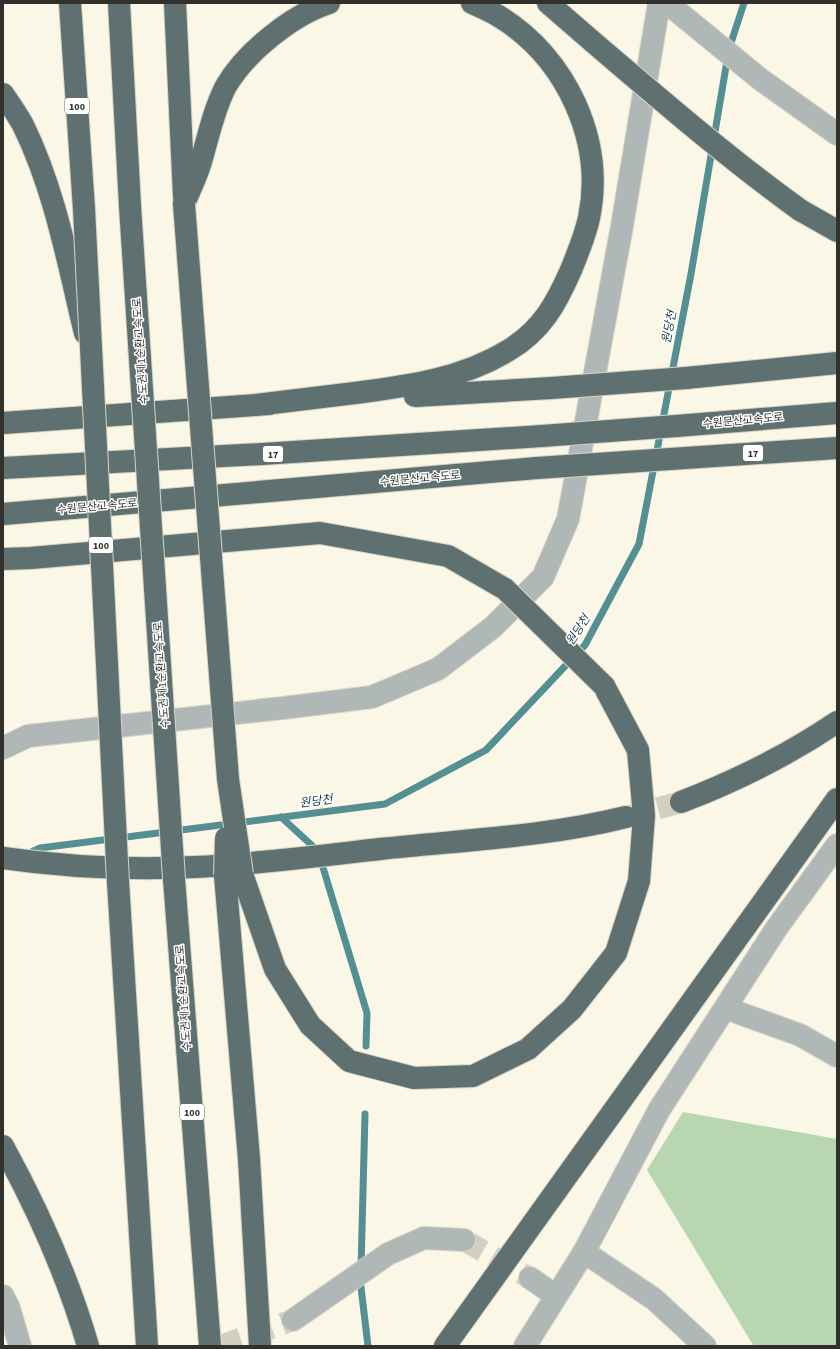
<svg xmlns="http://www.w3.org/2000/svg" width="840" height="1349" font-family="'Source Sans 3','Noto Sans KR',sans-serif">
	<style>
		.green { fill: #b8d6b0 }
		.lines { fill: none; stroke-linecap: round; stroke-linejoin: round }
		.stream { stroke: #548f93; stroke-width: 7 }
		.minor-tunnel { stroke: #d3cfc1; stroke-width: 22; stroke-dasharray: 22 11; stroke-linecap: butt }
		.motorway-tunnel { stroke: #d3cfc1; stroke-width: 22; stroke-dasharray: 22 11; stroke-linecap: butt }
		.minor-casing { stroke: #d7d3c5; stroke-width: 24 }
		.motorway-casing { stroke: #d7d3c5; stroke-width: 24 }
		.minor { stroke: #afb8b7; stroke-width: 22 }
		.motorway { stroke: #5e7070; stroke-width: 22 }
		.motorway-bridge-casing { stroke: #d7d3c5; stroke-width: 24; stroke-linecap: butt }
		.motorway-bridge { stroke: #5e7070; stroke-width: 22 }
		.labels { text-anchor: middle; stroke-width: 3; stroke-linejoin: round; paint-order: stroke }
		.shield { fill: #fff; stroke: #706e6a; stroke-width: 1 }
		.shield-label { font-size: 10px; font-weight: bold; fill: #32302a }
		.street-label { font-size: 11px; fill: #32302a; stroke: #fff }
		.water-label { font-size: 12px; font-style: italic; fill: #153e42; stroke: #fff }
	</style>
	<rect width="100%" height="100%" fill="#fbf7e7"/>
	<path class="green" d="M683,1112L837,1139V1346L753,1345L647,1170Z"/>
	<g class="lines">
		<path class="stream" d="M281,817L318,851L367,1013L366,1046
			M25,855L40,848L385,804L486,750L585,645L639,544L691,274L729,49L744,3
			M361,1268L365,1114
			M360,1279L368,1346"/>
		<path class="minor-tunnel" d="M464,1240L530,1278
			M220,1346L293,1320"/>
		<path class="motorway-tunnel" d="M626,817L681,802"/>
		<g class="minor-casing">
			<path id="minor" d="M667,3L760,79L837,134
				M3,748L28,736L283,708L372,697L438,669L493,627L543,577L568,519L622,226L659,3
				M725,1008L800,1035L837,1056
				M584,1252L654,1299L705,1346
				M530,1278L556,1296
				M3,1296L9,1308L20,1346
				M293,1320L388,1254L424,1238L464,1240
				M525,1346L584,1252L659,1110L776,929L837,845"/>
		</g>
		<g class="motorway-casing">
			<path id="motorway" d="M70,3L84,209
				M119,3L130,206
				M175,3L184,196
				M548,3L593,42
				M3,94C10,104 17,114 23,125C55,190 68,263 85,333
				M184,204C190,189 198,174 202,158C209,134 214,109 226,86C246,52 292,15 329,3
				M800,210L837,231
				M686,378L837,363
				M415,396L551,388
				M256,405C289,401 322,397 355,393C409,386 462,379 509,350C542,330 556,304 571,270C578,253 585,236 589,218C605,140 566,58 500,17C491,11 481,7 472,3
				M3,423L269,404
				M676,426L837,413
				M670,459L837,448
				M3,468L262,454L542,436
				M3,514L537,468
				M3,559L31,558L320,533L448,556L505,589
				M681,802C736,781 788,755 837,722
				M3,858C66,867 131,870 195,867C257,864 318,856 380,849C463,840 545,837 626,817
				M242,874L275,969L310,1025L349,1061L414,1078L473,1076L528,1049L572,1009L616,953L639,881L644,816L638,750L604,686
				M225,875L249,1159L260,1346
				M174,879L210,1346
				M118,882L147,1346
				M3,1146C38,1210 68,1277 88,1346
				M445,1346L837,799"/>
		</g>
		<use href="#minor" class="minor"/>
		<use href="#motorway" class="motorway"/>
		<g class="motorway-bridge-casing">
			<path id="motorway-bridge" d="M593,42C661,100 728,158 800,210
				M184,204L228,779L242,874
				M130,206L174,879
				M84,209L118,882
				M551,388L686,378
				M542,436L676,426
				M537,468L670,459
				M505,589L604,686
				M225,875L226,838"/>
		</g>
		<use href="#motorway-bridge" class="motorway-bridge"/>
	</g>
	<g class="labels">
		<g class="shield">
			<rect x="65" y="98" width="24" height="16" rx="3"/>
			<rect x="743" y="445" width="20" height="16" rx="3"/>
			<rect x="263" y="446" width="20" height="16" rx="3"/>
			<rect x="89" y="537" width="24" height="16" rx="3"/>
			<rect x="180" y="1104" width="24" height="16" rx="3"/>
		</g>
		<g class="shield-label">
			<text x="77" y="110">100</text>
			<text x="753" y="457">17</text>
			<text x="273" y="458">17</text>
			<text x="101" y="549">100</text>
			<text x="192" y="1116">100</text>
		</g>
		<g class="street-label">
			<text transform="translate(140 351) rotate(-94)" y="4">수도권제1순환고속도로</text>
			<text transform="translate(743 420) rotate(-5)" y="4">수원문산고속도로</text>
			<text transform="translate(420 478) rotate(-5)" y="4">수원문산고속도로</text>
			<text transform="translate(97 506) rotate(-5)" y="4">수원문산고속도로</text>
			<text transform="translate(161 675) rotate(-94)" y="4">수도권제1순환고속도로</text>
			<text transform="translate(183 998) rotate(-94)" y="4">수도권제1순환고속도로</text>
		</g>
		<g class="water-label">
			<text transform="translate(669 327) rotate(-79)" y="4">원당천</text>
			<text transform="translate(578 630) rotate(-57)" y="4">원당천</text>
			<text transform="translate(316 801) rotate(-7)" y="4">원당천</text>
		</g>
	</g>
	<rect width="840" height="1349" fill="none" stroke="#32302a" stroke-width="8"/>
</svg>
